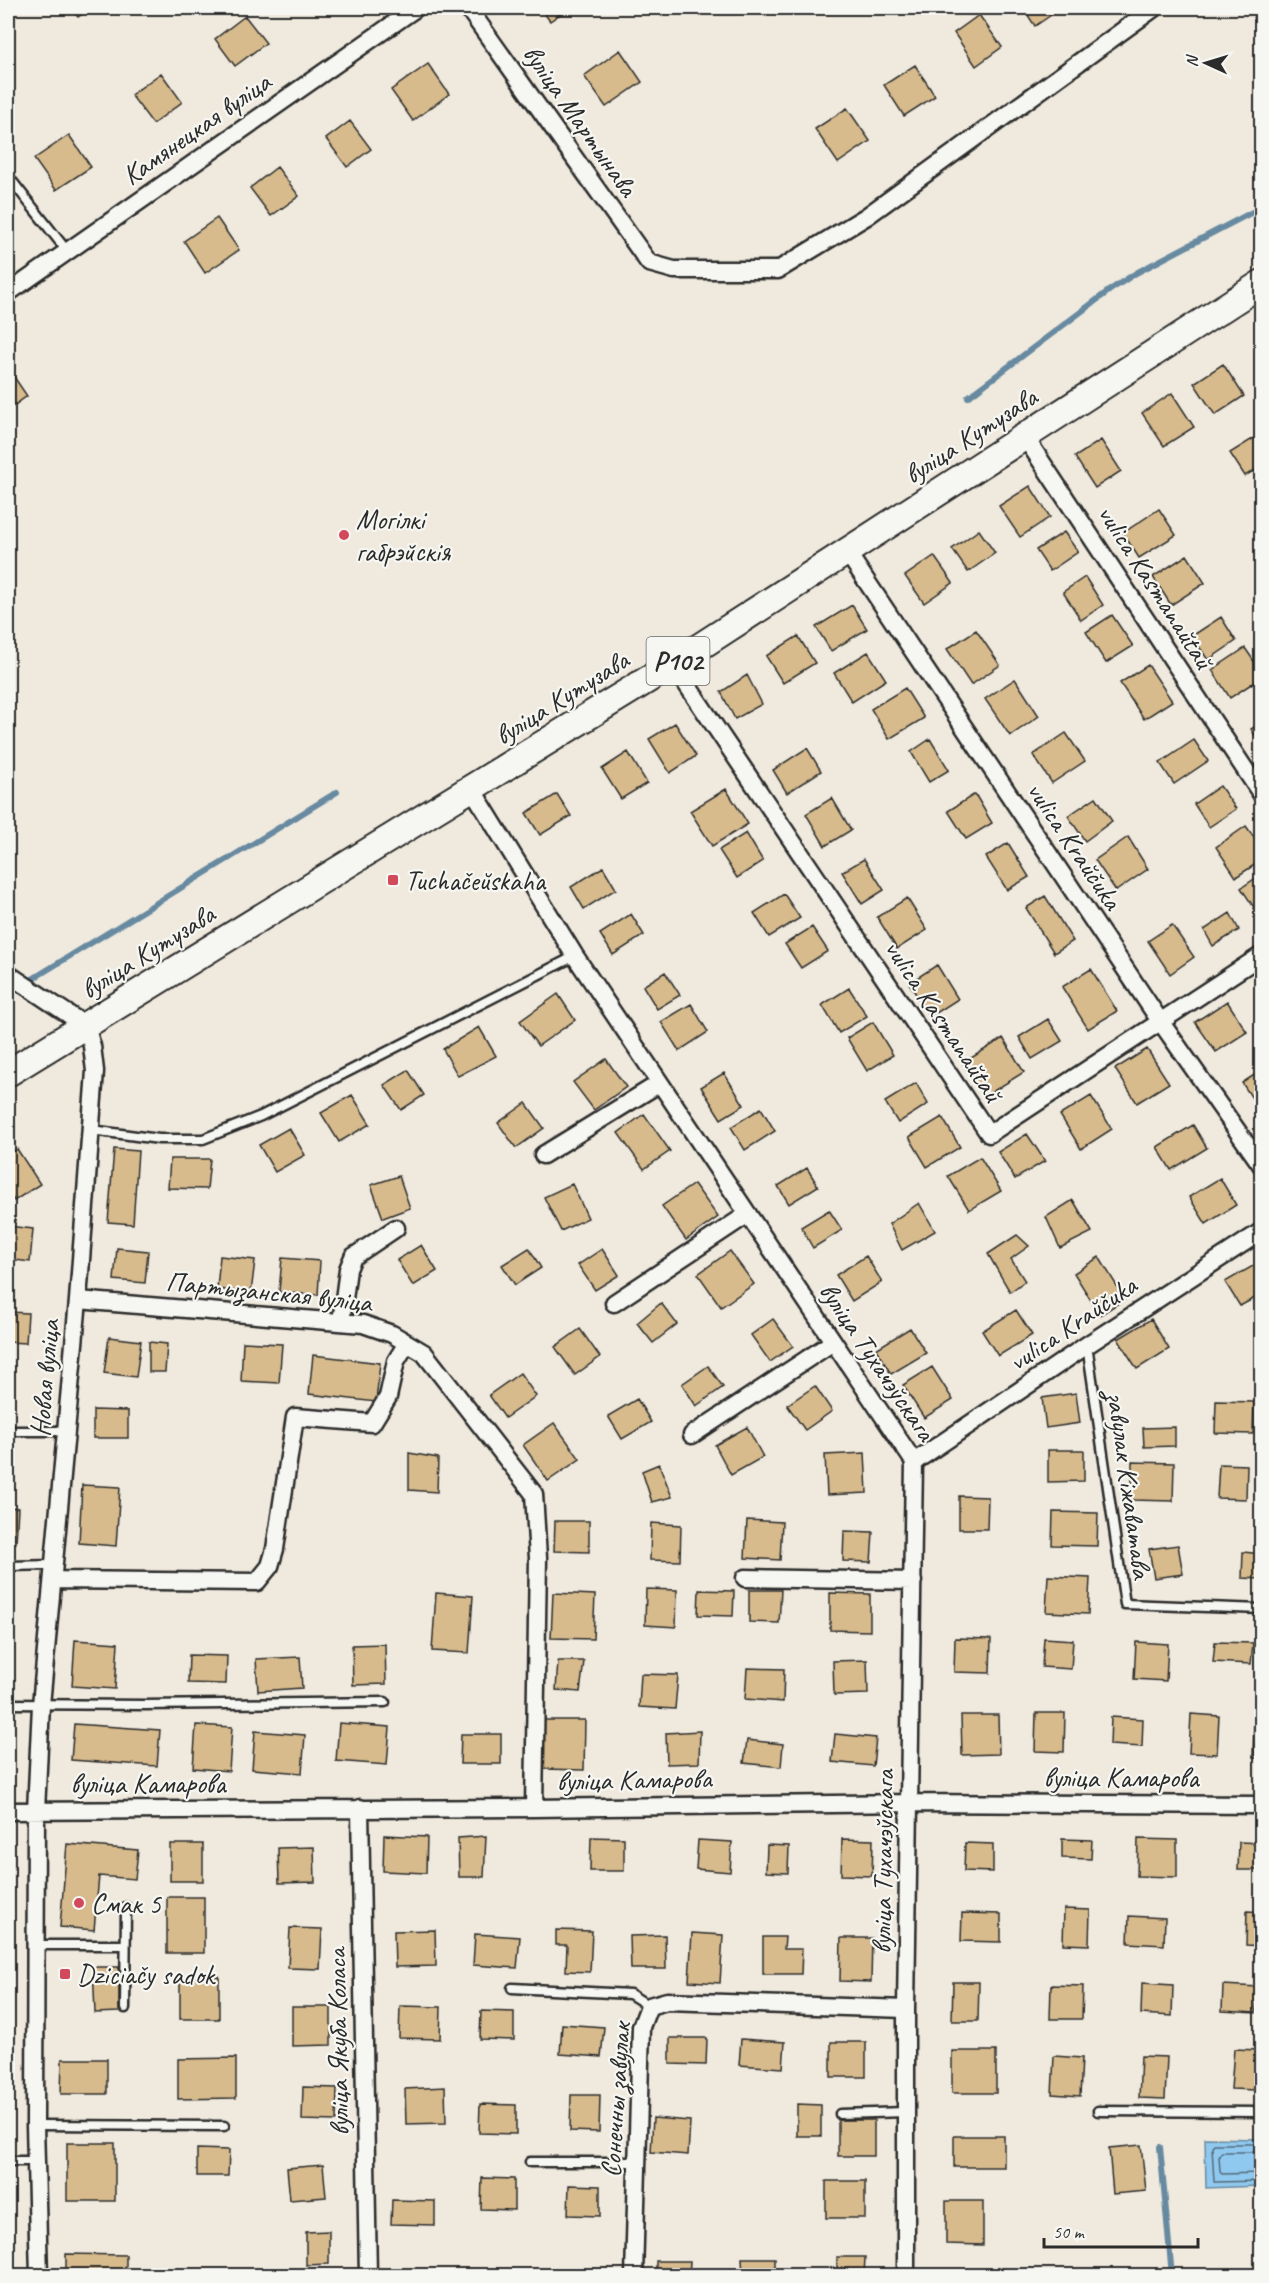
<svg xmlns="http://www.w3.org/2000/svg" width="1269" height="2283" font-family="Caveat,sans-serif">
	<style>
		.built { fill: #e8dcc5 }
		.water { fill: #90c9ef; stroke: #688aa1; stroke-width: 1.5 }
		.lines { fill: none; stroke-linecap: round; stroke-linejoin: round }
		.shore { stroke: #536a79; stroke-width: 1.5 }
		.stream { stroke: #688aa1; stroke-width: 6 }
		.building { fill: #d7bb8c; stroke: #2b2b2b; stroke-width: 1.5 }
		.service-casing { stroke: #2b2b2b; stroke-width: 13 }
		.minor-casing { stroke: #2b2b2b; stroke-width: 21 }
		.primary-casing { stroke: #2b2b2b; stroke-width: 30 }
		.service { stroke: #f6f6f2; stroke-width: 8 }
		.minor { stroke: #f6f6f2; stroke-width: 16 }
		.primary { stroke: #f6f6f2; stroke-width: 26 }
		.poi-dot { fill: #d1495b; stroke: #f6f6f2; stroke-width: 2 }
		.labels { text-anchor: middle; stroke-width: 4.5; stroke-linejoin: round; paint-order: stroke }
		.shield { fill: #f6f6f2; stroke: #686867; stroke-width: 1.5 }
		.shield-label { font-size: 27px; font-weight: bold; fill: #2b2b2b }
		.street-label { font-size: 28px; fill: #2b2b2b; stroke: #f6f6f2 }
		.poi-label { font-size: 28px; fill: #2b2b2b; stroke: #f6f6f2; text-anchor: start }
	</style>
	<rect width="100%" height="100%" fill="#f0eade"/>
	<filter id="ink" filterUnits="userSpaceOnUse"><feTurbulence type="fractalNoise" baseFrequency=".0167" numOctaves="2"/><feDisplacementMap in="SourceGraphic" scale="12" xChannelSelector="R" yChannelSelector="G"/><feConvolveMatrix kernelMatrix="1 2 1 2 8 2 1 2 1" color-interpolation-filters="sRGB"/></filter>
	<g filter="url(#ink)">
		<path class="built" d="M8,2141H11L10,2276L8,2275Z"/>
		<path class="water" d="M1205,2138L1261,2139V2186L1206,2188Z"/>
		<g class="lines">
			<path class="shore" d="M1262,2144H1214L1212,2147L1214,2182L1262,2181
				M1262,2152H1222L1219,2155L1220,2172L1222,2174L1262,2173"/>
			<path class="stream" d="M968,397L1110,290L1136,273L1262,207
				M8,994L337,792
				M1160,2147L1172,2276"/>
		</g>
		<path class="building" d="M70,8H91L78,17Z
			M540,8H569L550,21Z
			M1023,8H1059L1060,9L1035,26Z
			M979,15L1002,47L976,66L954,33Z
			M245,16L266,43L235,66L215,39Z
			M620,50L642,82L606,107L584,76Z
			M428,64L449,94L413,121L391,90Z
			M915,65L935,96L904,116L884,85Z
			M161,73L182,102L153,124L131,95Z
			M847,108L870,141L838,163L815,129Z
			M350,121L371,149L347,167L326,139Z
			M69,135L91,167L56,190L34,159Z
			M277,167L299,196L271,216L250,188Z
			M217,218L239,250L205,273L184,241Z
			M1223,364L1244,396L1215,415L1194,383Z
			M8,368L27,396L8,410Z
			M1172,393L1194,427L1164,446L1142,413Z
			M1262,433V466L1245,476L1230,453Z
			M1101,440L1121,471L1095,488L1075,457Z
			M1030,486L1050,517L1020,537L999,506Z
			M1159,509L1176,535L1139,558L1123,533Z
			M979,530L995,553L968,572L952,549Z
			M1064,532L1078,552L1050,571L1036,550Z
			M1187,555L1205,583L1171,605L1153,577Z
			M934,556L953,583L924,603L905,576Z
			M1085,577L1103,605L1081,620L1063,592Z
			M852,605L867,629L831,651L816,627Z
			M1112,615L1133,646L1106,663L1086,632Z
			M1221,617L1236,641L1208,660L1192,636Z
			M976,630L1000,665L971,685L947,649Z
			M798,636L815,663L783,683L766,656Z
			M1245,648L1262,673V677L1230,698L1212,670Z
			M868,652L886,680L852,702L834,673Z
			M1148,665L1172,701L1144,719L1120,683Z
			M747,675L762,704L735,719L721,692Z
			M1015,679L1039,716L1010,736L985,699Z
			M905,688L924,718L889,739L871,709Z
			M1262,722V746L1251,729Z
			M675,723L696,756L670,773L649,739Z
			M1066,733L1085,761L1052,783L1033,755Z
			M930,739L949,770L929,782L911,752Z
			M1194,740L1208,761L1174,784L1160,763Z
			M807,748L821,771L787,793L773,770Z
			M628,752L647,783L621,799L602,769Z
			M1220,786L1236,809L1209,827L1194,804Z
			M726,789L748,824L712,846L690,811Z
			M557,794L571,816L540,835L526,813Z
			M975,794L992,823L966,839L948,811Z
			M1096,797L1112,821L1085,841L1068,816Z
			M832,798L851,830L825,846L806,814Z
			M1246,826L1262,849V860L1236,877L1216,847Z
			M746,833L763,861L737,878L719,850Z
			M1128,837L1148,869L1116,891L1095,860Z
			M1008,843L1029,877L1007,890L986,857Z
			M864,859L884,890L862,904L842,872Z
			M603,867L616,889L584,909L571,887Z
			M1262,874V908L1257,912L1241,888Z
			M784,894L800,918L769,937L754,913Z
			M1045,896L1073,941L1054,953L1026,908Z
			M907,898L927,930L897,949L877,917Z
			M1230,913L1239,930L1213,946L1204,930Z
			M631,914L644,935L613,955L600,934Z
			M1172,925L1194,957L1170,974L1148,941Z
			M812,927L828,951L801,968L785,944Z
			M937,965L958,999L930,1017L909,983Z
			M1091,969L1117,1011L1088,1029L1062,987Z
			M665,972L680,995L657,1009L643,986Z
			M849,988L867,1016L839,1033L822,1005Z
			M558,994L575,1020L538,1046L520,1021Z
			M1227,1001L1247,1032L1216,1052L1195,1022Z
			M691,1004L708,1032L679,1051L661,1022Z
			M1048,1019L1062,1041L1032,1059L1019,1037Z
			M873,1022L893,1055L867,1071L847,1038Z
			M479,1027L496,1056L458,1076L443,1049Z
			M1003,1038L1024,1072L984,1097L963,1063Z
			M1147,1049L1169,1083L1137,1103L1115,1069Z
			M606,1059L626,1087L594,1110L573,1082Z
			M408,1070L424,1095L401,1110L384,1085Z
			M1262,1070V1113L1242,1083Z
			M724,1073L744,1105L721,1119L701,1087Z
			M916,1083L928,1104L898,1123L885,1102Z
			M352,1095L370,1124L339,1142L321,1113Z
			M1091,1096L1112,1129L1081,1149L1060,1115Z
			M526,1103L544,1128L516,1148L498,1123Z
			M761,1108L775,1131L745,1150L731,1127Z
			M644,1114L670,1151L644,1169L618,1133Z
			M942,1117L960,1147L927,1167L909,1137Z
			M1193,1125L1207,1148L1171,1170L1157,1147Z
			M289,1128L305,1155L275,1172L259,1145Z
			M1027,1134L1045,1161L1015,1179L998,1152Z
			M17,1149L40,1184L14,1201L8,1190V1155Z
			M114,1149L138,1151L133,1224L108,1222Z
			M980,1157L1001,1191L969,1210L948,1176Z
			M170,1159H210L207,1189L168,1188Z
			M807,1168L818,1186L789,1204L778,1186Z
			M399,1176L410,1208L383,1218L371,1185Z
			M1220,1178L1236,1205L1206,1224L1189,1197Z
			M572,1184L588,1218L561,1231L544,1197Z
			M694,1184L718,1217L686,1240L662,1206Z
			M1073,1200L1092,1232L1060,1248L1046,1217Z
			M919,1203L935,1231L902,1250L889,1224Z
			M829,1210L842,1230L813,1248L801,1227Z
			M8,1226L33,1229L30,1262L8,1259Z
			M1017,1235L1029,1246L1011,1259L1025,1281L1010,1292L988,1254Z
			M421,1245L437,1271L413,1286L397,1260Z
			M117,1248L148,1251L145,1283L114,1280Z
			M529,1248L541,1268L515,1285L502,1265Z
			M602,1249L619,1275L595,1290L578,1265Z
			M730,1251L754,1284L721,1307L698,1274Z
			M220,1256L255,1260L251,1293L217,1289Z
			M866,1256L882,1282L852,1301L836,1275Z
			M1099,1257L1125,1299L1100,1315L1074,1273Z
			M282,1258L320,1261L318,1295L279,1292Z
			M1260,1262L1262,1294L1240,1306L1225,1282Z
			M661,1303L677,1324L653,1343L637,1323Z
			M1016,1310L1032,1335L998,1356L982,1331Z
			M8,1312L28,1313L26,1343L8,1342Z
			M773,1319L793,1346L770,1362L751,1335Z
			M1151,1319L1169,1349L1137,1369L1118,1339Z
			M910,1328L926,1353L891,1374L876,1349Z
			M580,1329L600,1357L575,1375L555,1347Z
			M109,1337L141,1341L136,1377L104,1373Z
			M149,1342L167,1344L165,1372H149Z
			M243,1342L282,1344L279,1383L241,1381Z
			M313,1355L380,1363L376,1402L309,1394Z
			M708,1366L723,1387L696,1406L682,1384Z
			M932,1367L953,1400L924,1418L903,1385Z
			M520,1373L536,1396L505,1418L489,1395Z
			M815,1386L832,1411L805,1430L787,1405Z
			M1076,1393L1080,1423L1046,1428L1042,1398Z
			M637,1399L651,1422L622,1439L608,1416Z
			M1216,1401L1254,1402L1253,1434L1215,1433Z
			M93,1410L128,1411V1438H93Z
			M554,1423L580,1459L548,1481L523,1445Z
			M747,1427L763,1457L731,1475L715,1445Z
			M1175,1427V1446L1144,1447L1143,1428Z
			M8,1441H14L12,1487H8Z
			M1048,1450H1084V1481L1048,1482Z
			M409,1453L438,1458L437,1492L409,1490Z
			M865,1453L867,1493L827,1495L825,1455Z
			M1132,1462L1174,1463L1173,1501L1132,1500Z
			M659,1464L672,1497L652,1502L642,1471Z
			M1219,1464L1247,1465L1246,1499L1217,1498Z
			M82,1485L120,1487L116,1546L79,1543Z
			M959,1496L988,1497L987,1529H959Z
			M8,1507L18,1508L16,1543H8Z
			M1053,1512L1098,1513L1097,1546L1052,1545Z
			M747,1520L782,1522L780,1560L745,1558Z
			M555,1521H589V1552L554,1551Z
			M651,1523L681,1525L680,1561L650,1560Z
			M844,1531L873,1532L871,1562L843,1561Z
			M1178,1545L1183,1574L1154,1578L1149,1549Z
			M1243,1552L1262,1554V1579L1242,1578Z
			M1048,1576L1090,1578L1088,1614L1046,1612Z
			M646,1589L677,1590L676,1627L645,1625Z
			M699,1590L734,1591L733,1616L698,1615Z
			M749,1590H781L779,1623L749,1622Z
			M436,1593L473,1596L469,1653L432,1651Z
			M553,1593L595,1595L593,1639L551,1638Z
			M830,1593L870,1594V1631L830,1630Z
			M955,1638L991,1639L990,1673L954,1672Z
			M1044,1638L1073,1640L1071,1669L1042,1667Z
			M75,1640L118,1643L115,1689L72,1686Z
			M1136,1642L1168,1644L1166,1681L1134,1679Z
			M1215,1642L1253,1643L1251,1664L1213,1662Z
			M385,1644L386,1684L353,1685L352,1645Z
			M189,1655L227,1656L226,1684L188,1683Z
			M300,1657L302,1688L258,1691L256,1659Z
			M867,1660L868,1694L834,1695L833,1661Z
			M558,1661H584L580,1692L556,1690Z
			M747,1668L784,1669L783,1702L745,1699Z
			M641,1674L678,1675L675,1709L639,1707Z
			M1036,1713H1065L1064,1752L1035,1751Z
			M1191,1714L1219,1716L1217,1754L1189,1753Z
			M961,1715H998L999,1754L962,1755Z
			M1111,1717L1143,1719L1142,1747L1110,1745Z
			M544,1720H585L584,1770L544,1769Z
			M1254,1722H1262V1758H1253Z
			M339,1723L390,1727L387,1765L336,1761Z
			M74,1724L160,1730L157,1766L71,1760Z
			M196,1725L232,1727L229,1771L193,1768Z
			M255,1731L305,1735L302,1773L252,1769Z
			M700,1731L699,1763L667,1764L666,1733Z
			M461,1734H501V1764H460Z
			M835,1734L876,1738L873,1766L832,1762Z
			M747,1740L783,1744L781,1767L744,1763Z
			M384,1835L427,1837L426,1873L383,1871Z
			M486,1836L484,1877H459L458,1838Z
			M591,1837L624,1838V1871H590Z
			M842,1839L873,1840L872,1876L841,1875Z
			M1062,1839L1092,1840L1091,1859L1062,1858Z
			M1138,1839L1177,1840V1877L1137,1876Z
			M698,1840L732,1842L730,1872L696,1869Z
			M1239,1842L1262,1843V1870H1238Z
			M965,1843L993,1844V1872L964,1871Z
			M67,1844L138,1850L135,1879L99,1876L94,1930L60,1927Z
			M170,1844H203V1881H170Z
			M767,1845L789,1846L788,1873L766,1872Z
			M314,1847L315,1882L279,1883L278,1848Z
			M167,1897H204V1953H167Z
			M1064,1909L1090,1910L1089,1945L1063,1944Z
			M1247,1911L1262,1912V1946L1246,1945Z
			M962,1913L1001,1914V1942L961,1941Z
			M1129,1916L1165,1918L1164,1945L1128,1943Z
			M290,1928L322,1929L320,1969L288,1968Z
			M435,1930L436,1966L395,1967L394,1931Z
			M556,1930L592,1931L590,1972L566,1971L567,1945H556Z
			M692,1933L723,1935L720,1983L689,1981Z
			M475,1934L520,1937L517,1968L473,1965Z
			M665,1935L666,1969H631L630,1936Z
			M763,1937H785L784,1949H802L801,1974H763Z
			M841,1938H872L871,1982L840,1981Z
			M93,1967H119V2012L95,2013Z
			M219,1976V2019H180V1977Z
			M953,1982H979L978,2021H952Z
			M1142,1983L1173,1985L1172,2016L1141,2014Z
			M1051,1985L1083,1986L1082,2019H1050Z
			M1223,1985L1258,1987L1256,2013L1222,2011Z
			M400,2006L441,2007L440,2039L399,2038Z
			M292,2007H331V2045L292,2046Z
			M481,2011L514,2012V2040L480,2039Z
			M562,2024L604,2027L601,2057L560,2054Z
			M670,2038H707L706,2065L670,2064Z
			M741,2039L785,2042L783,2068L739,2065Z
			M831,2042H866V2077H831Z
			M1234,2049L1259,2050L1256,2090L1231,2089Z
			M952,2051H996V2093H952Z
			M1054,2056L1082,2058L1080,2096L1052,2094Z
			M1141,2056L1167,2057L1165,2099L1139,2098Z
			M236,2058V2098L178,2099V2059Z
			M62,2059H107V2094H61Z
			M303,2087L337,2088L336,2121L302,2120Z
			M445,2087L446,2123L406,2124L405,2089Z
			M571,2095H600L599,2132L570,2131Z
			M480,2104L516,2105V2134L479,2133Z
			M797,2104L821,2105V2136H797Z
			M653,2118L690,2121L688,2155L651,2152Z
			M838,2120H874V2156H838Z
			M954,2136H1004V2167H954Z
			M67,2143H115V2201H67Z
			M1141,2145L1146,2191L1113,2194L1109,2148Z
			M197,2149L229,2150L228,2176H197Z
			M323,2165L326,2197L290,2200L287,2168Z
			M482,2178L514,2179V2210L481,2209Z
			M826,2181H865V2218H826Z
			M569,2185L600,2186V2216L568,2215Z
			M392,2200L435,2201V2225L391,2224Z
			M946,2201H983V2245L946,2244Z
			M329,2231V2264L306,2265V2232Z
			M66,2254L126,2255V2276H66Z
			M837,2257H865L864,2276H837Z
			M742,2258H775V2276H743Z
			M656,2261H690L689,2276H656Z"/>
		<g class="lines">
			<g class="service-casing">
				<path id="service" d="M8,176L67,251
					M91,1130L159,1139H203L261,1116L575,956
					M1087,1345L1125,1604L1262,1609
					M8,1431H66
					M8,1566L54,1565
					M8,1704L145,1705L385,1702
					M35,1945H125
					M512,1988L630,1994L649,2006
					M125,2008L126,1907
					M1098,2111L1262,2112
					M840,2114L906,2112
					M35,2125L224,2126
					M8,2161H35
					M530,2162H637"/>
			</g>
			<g class="minor-casing">
				<path id="minor" d="M468,8L649,263L674,270H778L867,216L1154,8
					M8,293L416,8
					M1025,437L1262,795
					M847,552L1160,1021L1262,1166
					M673,664L989,1134L1262,955
					M472,789L575,956L914,1462L906,2009V2276
					M8,974L86,1026L92,1046L95,1071L78,1300L41,1705L36,1811L35,2125L39,2276
					M543,1155L660,1083
					M78,1300L363,1324L392,1334L424,1353L534,1494L538,1558L534,1808
					M614,1303L748,1214
					M341,1322L348,1269L353,1257L396,1228
					M692,1435L833,1342
					M914,1462L1087,1345L1262,1231
					M745,1578L913,1581
					M53,1580L257,1582L270,1566L275,1549L295,1417L372,1423L388,1397L396,1361L407,1343
					M360,1808L368,2276
					M8,1811L534,1808L910,1803L1262,1805
					M634,2276L641,2027L649,2006L667,2001L906,2009"/>
			</g>
			<g class="primary-casing">
				<path id="primary" d="M8,1073L673,664L1262,283"/>
			</g>
			<use href="#service" class="service"/>
			<use href="#minor" class="minor"/>
			<use href="#primary" class="primary"/>
		</g>
	</g>
	<g class="poi-dot">
		<circle cx="344" cy="535" r="6"/>
		<rect x="387" y="874" width="12" height="12" rx="3"/>
		<circle cx="79" cy="1903" r="6"/>
		<rect x="59" y="1968" width="12" height="12" rx="3"/>
	</g>
	<g class="labels">
		<rect class="shield" x="646.5" y="637" width="63" height="48" rx="4.5"/>
		<g class="shield-label">
			<text x="678" y="670">Р102</text>
		</g>
		<g class="street-label">
			<text transform="translate(581 120) rotate(55)" y="10">вуліца Мартынава</text>
			<text transform="translate(196 128) rotate(-35)" y="10">Камянецкая вуліца</text>
			<text transform="translate(970 435) rotate(-33)" y="10">вуліца Кутузава</text>
			<text transform="translate(1156 586) rotate(57)" y="10">vulica Kasmanaŭtaŭ</text>
			<text transform="translate(561 697) rotate(-32)" y="10">вуліца Кутузава</text>
			<text transform="translate(1075 845) rotate(56)" y="10">vulica Kraŭčuka</text>
			<text transform="translate(147 951) rotate(-32)" y="10">вуліца Кутузава</text>
			<text transform="translate(944 1020) rotate(56)" y="10">vulica Kasmanaŭtaŭ</text>
			<text transform="translate(269 1291) rotate(6)" y="10">Партызанская вуліца</text>
			<text transform="translate(1072 1323) rotate(-34)" y="10">vulica Kraŭčuka</text>
			<text transform="translate(878 1361) rotate(56)" y="10">вуліца Тухачэўскага</text>
			<text transform="translate(44 1378) rotate(-85)" y="10">Новая вуліца</text>
			<text transform="translate(1130 1485) rotate(82)" y="10">завулак Кіжаватава</text>
			<text x="1121" y="1787">вуліца Камарова</text>
			<text transform="translate(634 1779) rotate(-1)" y="10">вуліца Камарова</text>
			<text x="148" y="1793">вуліца Камарова</text>
			<text transform="translate(882 1862) rotate(-89)" y="10">вуліца Тухачэўскага</text>
			<text transform="translate(337 2042) rotate(-91)" y="10">вуліца Якуба Коласа</text>
			<text transform="translate(615 2100) rotate(-86)" y="10">Сонечны завулак</text>
		</g>
		<g class="poi-label">
			<text x="356" y="529">Могілкі<tspan x="356" dy="32">габрэйскія</tspan></text>
			<text x="405" y="890">Tuchačeŭskaha</text>
			<text x="91" y="1913">Смак 5</text>
			<text x="77" y="1984">Dziciačy sadok</text>
		</g>
	</g>
	<rect width="1269" height="2283" fill="none" stroke="#f6f6f2" stroke-width="30"/>
	<rect x="15" y="15" width="1239" height="2253" fill="none" stroke="#2b2b2b" stroke-width="2" filter="url(#ink)"/>
	<g transform="translate(1206 63) rotate(274)" stroke="#f6f6f2" stroke-width="4.5" paint-order="stroke">
	<path d="M0-4.5L10 22L0 15L-10 22Z" fill="#2b2b2b"/>
	<text y="-9" font-size="16" font-weight="bold" text-anchor="middle" fill="#2b2b2b">N</text>
	</g>
	<path d="M1044 2238v9h154v-9" fill="none" stroke="#2b2b2b" stroke-width="3"/>
	<text x="1053" y="2238" font-size="18" fill="#2b2b2b" stroke="#f6f6f2" stroke-width="4.5" paint-order="stroke">50 m</text>
</svg>
